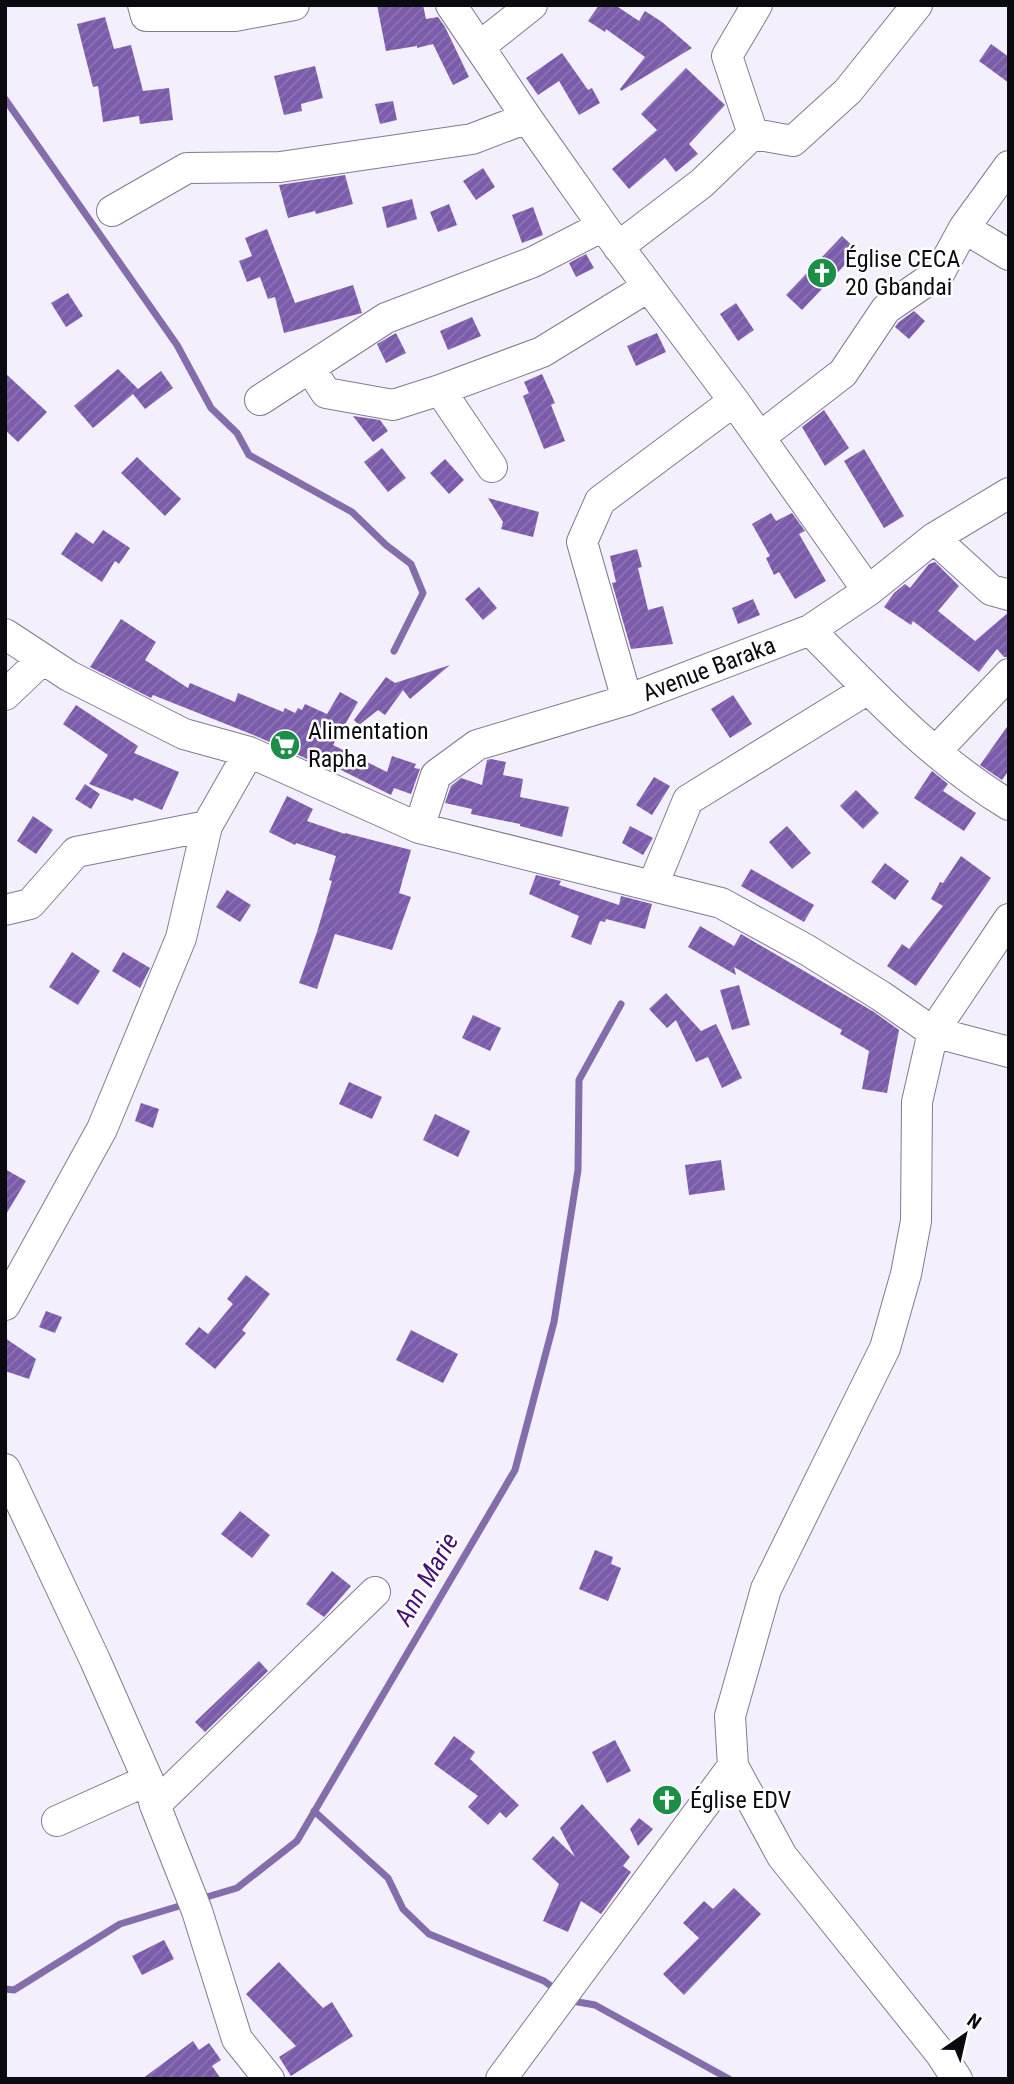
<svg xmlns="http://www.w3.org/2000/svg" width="1014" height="2084" font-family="'Roboto Condensed',sans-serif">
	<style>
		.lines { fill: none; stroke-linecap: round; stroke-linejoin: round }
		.stream { stroke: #846dab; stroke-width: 7 }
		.building { fill: url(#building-hatch) }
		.minor-casing { stroke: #827b8e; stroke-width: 32 }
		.minor { stroke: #fff; stroke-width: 30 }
		.labels { text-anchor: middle; stroke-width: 5; stroke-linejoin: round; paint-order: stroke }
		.poi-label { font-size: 24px; fill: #0c0a11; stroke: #fff; text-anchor: start }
		.street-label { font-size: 24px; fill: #0c0a11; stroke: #fff }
		.water-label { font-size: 26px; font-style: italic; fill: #451177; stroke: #fff }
	</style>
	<defs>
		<pattern id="building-hatch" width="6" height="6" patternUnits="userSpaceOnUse" patternTransform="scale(1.75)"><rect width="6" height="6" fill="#7b5bab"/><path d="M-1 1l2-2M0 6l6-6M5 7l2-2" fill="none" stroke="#8d76af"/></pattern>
	</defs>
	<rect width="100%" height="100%" fill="#f3effc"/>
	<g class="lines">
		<path class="stream" d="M5,99L177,345L211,408L237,433L249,455L352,512L386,545L411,564L423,593L394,651
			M314,1811L388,1878L403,1909L429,1934L544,1981L558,1991
			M200,1899L237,1888L297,1841L515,1470L554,1322L578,1170L579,1080L621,1004
			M5,1989L14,1990L120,1924L186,1904
			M568,1997L578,2002L595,2005L729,2079"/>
	</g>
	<path class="building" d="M377,5H423L426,19L438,17L445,27L469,77L453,85L433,44L417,48V46L386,51Z
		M599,5H615L639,21L645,11L662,22L692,48L621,91L620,89L645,57L606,29L605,32L588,21Z
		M105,17L114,49L131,45L143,91L169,88L173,120L140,124L139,116L103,122L98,86L93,87L77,24Z
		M991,44L1009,57V83L979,61Z
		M562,53L588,90L592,88L600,103L579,115L559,81L538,95L526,78Z
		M315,66L323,98L301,104L302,111L284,115L274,76Z
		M686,68L725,105L689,144L698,154L676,172L665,158L629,189L612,169L657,130L641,114Z
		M393,101L397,120L380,124L375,104Z
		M483,168L495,187L476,200L463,181Z
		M345,175L353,204L316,214L315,211L288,218L279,185Z
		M412,199L417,219L387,228L382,207Z
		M449,204L457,225L438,232L430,212Z
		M533,207L543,235L522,243L512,215Z
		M267,229L295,303L353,285L362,313L284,333L275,297L268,299L260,277L247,282L239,261L252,256L245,238Z
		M842,236L858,251L802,310L786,295Z
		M586,254L594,268L576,277L569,263Z
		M68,293L83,316L66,327L51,303Z
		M736,303L754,330L738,341L720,314Z
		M914,311L925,321L909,339L895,327L899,322Z
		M472,317L481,336L448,350L440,331Z
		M396,333L406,353L386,363L377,344Z
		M657,333L666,352L636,366L627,346Z
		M118,369L138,389L161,371L173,388L145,409L133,394L93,428L74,406Z
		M5,373L47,412L18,442L5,430Z
		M542,374L555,403L551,405L565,441L544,449L523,396L529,393L524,382Z
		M824,410L849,448L825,466L802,427Z
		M353,416L380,420L388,431L373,442Z
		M382,448L406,478L388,492L364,462Z
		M864,449L904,516L884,528L844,461Z
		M137,457L181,499L165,516L121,473Z
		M445,459L464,480L449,494L430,473Z
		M488,498L539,512L533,537L501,529L503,522Z
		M771,513L776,521L792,513L805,531L799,534L826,581L795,599L779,572L774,575L766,558L770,556L752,524Z
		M103,530L130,548L119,564L115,561L102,582L61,554L76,532L93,544Z
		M637,549L642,567L638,568L648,610L663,606L673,644L631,649L612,583L616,582L610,556Z
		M935,562L959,586L938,611L975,641L1009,612V657H1004L997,649L979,672L913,621L911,625L884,607L894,593L905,584L910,588L929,564Z
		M479,587L497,608L483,620L465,599Z
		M753,599L760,615L738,624L732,608Z
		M121,619L156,642L145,660L188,688L190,683L235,702L238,693L283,712L285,708L295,713L298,708L302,710L305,704L327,714L340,692L358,702L333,745L387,772L392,756L416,764L414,768L420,769L411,794L394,788L391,795L337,768L336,772L256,736L153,695L151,698L90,667Z
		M450,665L410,699L403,690L385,715L378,710L359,725L354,720L386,677L395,683Z
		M733,695L752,724L730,738L711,709Z
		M76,705L138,746L134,753L179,772L162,810L134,798L133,801L89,784L108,755L63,724Z
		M1009,724V770L1002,780L980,765Z
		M491,759L506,762L503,775L523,779L520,797L569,807L562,837L520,826V824L471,814L472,809L445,803L451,786L461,778L482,785L487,760Z
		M932,771L948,784L943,791L976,813L964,831L914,798Z
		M654,777L670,786L652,815L636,805Z
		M85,784L100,794L91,809L75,799Z
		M856,790L879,813L863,829L840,806Z
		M287,796L313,809L307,821L345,834V833L411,850L399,893L411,897L392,950L335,934L317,989L299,983L317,932L332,881L329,880L336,856L296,843L295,845L269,832Z
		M33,816L53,830L36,854L17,841Z
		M630,826L653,838L643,855L622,843Z
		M787,826L811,853L792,869L769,842Z
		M961,856L991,878L916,986L887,966L902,944L909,949L943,906L931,899L940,882L943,883Z
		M885,863L909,881L895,900L871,882Z
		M751,869L814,905L804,922L741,886Z
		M536,875L561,881L559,885L619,905L621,896L652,904L645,929L606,919L605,922L600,921L591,945L571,937L579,916L529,894Z
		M227,890L251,905L240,922L216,907Z
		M700,926L734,946L741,934L874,1012L899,1030L887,1093L862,1089L869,1051L840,1034L842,1030L734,967L736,975L688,947Z
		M72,952L100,971L78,1005L49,987Z
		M123,952L150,968L140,988L112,971Z
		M739,985L750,1025L732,1030L720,990Z
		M666,993L701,1031L716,1024L742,1078L722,1088L708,1057L696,1062L676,1020L667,1028L649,1009Z
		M473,1015L501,1028L490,1051L462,1038Z
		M349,1082L382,1097L372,1119L339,1104Z
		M141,1103L159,1109L153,1128L135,1121Z
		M435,1114L470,1131L458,1157L423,1140Z
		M721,1160L725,1190L689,1195L685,1165Z
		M5,1169L26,1181L5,1216Z
		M246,1275L270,1294L242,1330L246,1333L215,1369L185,1344L199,1327L208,1334L233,1304L227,1299Z
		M46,1311L62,1317L55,1333L39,1327Z
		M411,1330L458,1354L443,1383L396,1360Z
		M5,1338L36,1359L29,1379L5,1371Z
		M240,1511L270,1535L252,1558L221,1534Z
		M595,1550L613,1557L611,1564L621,1568L608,1601L579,1589Z
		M332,1571L351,1586L324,1617L306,1604Z
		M259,1661L268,1671L205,1732L195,1722Z
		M454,1736L475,1752L470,1759L519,1805L506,1818L500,1812L488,1825L468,1807L478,1796L434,1764Z
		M615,1740L631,1771L607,1783L592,1752Z
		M582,1804L630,1857L623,1866L631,1872L601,1914L581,1901L568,1932L543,1921L559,1884L532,1859L553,1836L575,1857L560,1828Z
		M639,1818L653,1829L638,1846L630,1829Z
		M734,1888L761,1914L684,1995L663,1974L699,1938L683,1923L704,1901L713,1909Z
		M164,1940L174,1959L142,1975L132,1956Z
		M279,1962L323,2008L332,2002L353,2036L291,2076L279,2057L296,2046L246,1994Z
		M193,2041L199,2050L209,2043L221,2060L212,2066L221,2079H142Z"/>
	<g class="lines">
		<g class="minor-casing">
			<path id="minor" d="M143,5L146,16H235L294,5
				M451,5L527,118L603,226L734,401L868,591
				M479,47L532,5
				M753,134L793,141L848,91L917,5
				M112,211L187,168L280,167L472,139L527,118
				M964,228L1009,255
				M618,247L702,183L753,134L727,56L757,5
				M310,368L326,393L393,405L440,390L542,352L648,287
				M440,390L492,467
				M260,400L386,318L533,262L603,226
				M760,437L843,373L886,309L940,272L964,228L1009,166
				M934,538L991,590L1009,595
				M810,630C872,693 933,759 1009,805
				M5,634L69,676L184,734L249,752L419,828L721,903L807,950L881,996L933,1032L1009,1052
				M5,695L43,659
				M627,700L582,542L600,501L734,401
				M936,751L1009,674
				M419,828L436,775L477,745L627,700L810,630L868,591L934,538L1009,493
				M653,885L688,800L868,689
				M5,910L30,904L76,852L207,826L249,752
				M5,1305L102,1129L181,938L207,826
				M5,1469L95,1660L148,1780L155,1805L197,1911L237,2039L269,2079
				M155,1805L375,1592
				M57,1821L148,1780
				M501,2079L733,1766
				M957,2079L940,2053L782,1856L733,1766L730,1716L766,1589L885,1348L906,1274L916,1221L917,1102L933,1032L1009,919"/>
		</g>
		<use href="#minor" class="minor"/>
	</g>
	<defs>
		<g id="church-disc" transform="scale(1.575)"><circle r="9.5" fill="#1d8e47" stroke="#fff"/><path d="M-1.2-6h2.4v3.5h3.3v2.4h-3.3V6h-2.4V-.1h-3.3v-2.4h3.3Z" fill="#fff"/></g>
		<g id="supermarket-disc" transform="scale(1.575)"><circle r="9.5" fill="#1d8e47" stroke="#fff"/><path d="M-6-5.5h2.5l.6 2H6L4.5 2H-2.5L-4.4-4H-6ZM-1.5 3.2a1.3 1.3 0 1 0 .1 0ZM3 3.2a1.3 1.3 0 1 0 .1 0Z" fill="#fff"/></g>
	</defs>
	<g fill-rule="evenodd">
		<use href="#church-disc" x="822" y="273"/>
		<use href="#supermarket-disc" x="285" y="745"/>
		<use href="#church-disc" x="667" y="1800"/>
	</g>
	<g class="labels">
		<g class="poi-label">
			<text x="845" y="267">Église CECA<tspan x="845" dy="28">20 Gbandai</tspan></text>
			<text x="308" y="739">Alimentation<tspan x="308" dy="28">Rapha</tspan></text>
			<text x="690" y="1808">Église EDV</text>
		</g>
		<g class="street-label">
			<text transform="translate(709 669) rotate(-21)" y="8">Avenue Baraka</text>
		</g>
		<g class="water-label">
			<text transform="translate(426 1579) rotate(-60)" y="9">Ann Marie</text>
		</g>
	</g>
	<rect width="1014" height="2084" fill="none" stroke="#0c0a11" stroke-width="14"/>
	<g transform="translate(965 2035) rotate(34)" stroke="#ffffff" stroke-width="5" paint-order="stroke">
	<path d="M0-5L12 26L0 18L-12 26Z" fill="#0c0a11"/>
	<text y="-10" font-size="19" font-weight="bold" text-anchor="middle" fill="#0c0a11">N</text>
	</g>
</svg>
